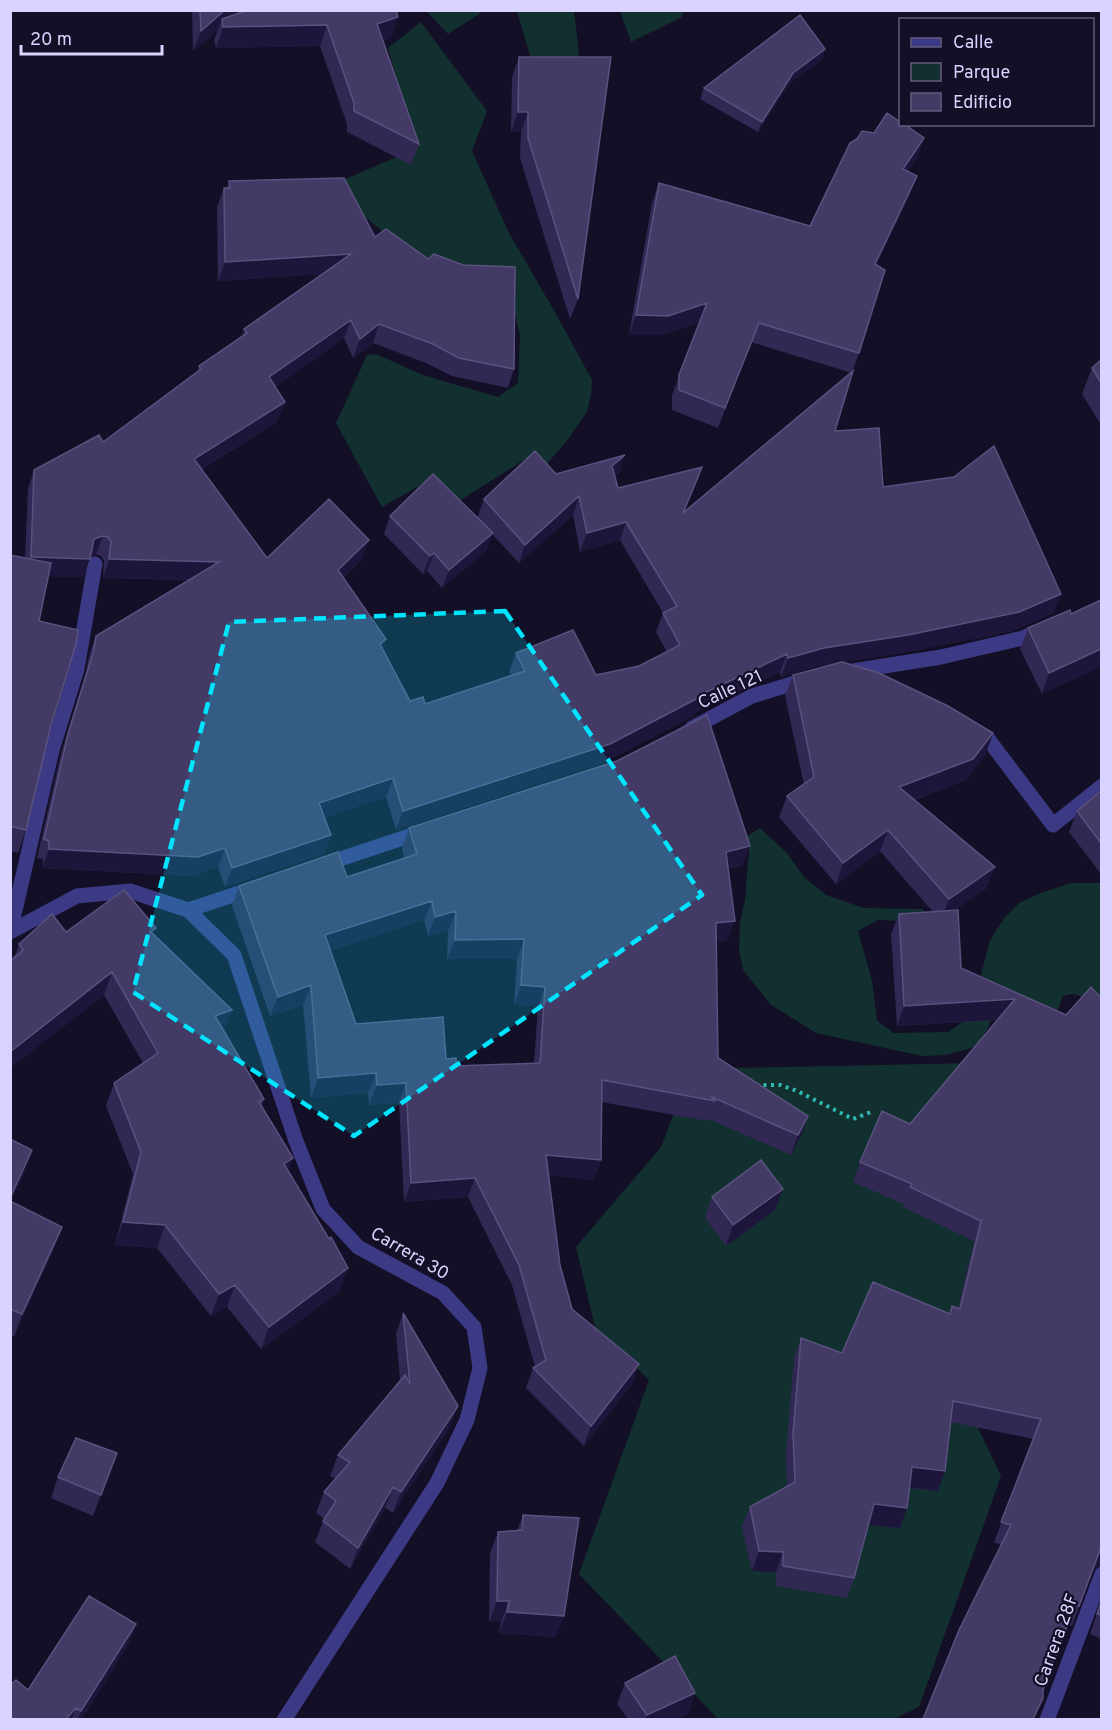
<svg xmlns="http://www.w3.org/2000/svg" width="1112" height="1730" font-family="Overpass,sans-serif">
	<style>
		.green { fill: #12302f }
		.lines { fill: none; stroke-linecap: round; stroke-linejoin: round }
		.path { stroke: #2fb8b0; stroke-width: 4; stroke-dasharray: 3 4.5; stroke-linecap: butt }
		.minor { stroke: #3d3a85; stroke-width: 15 }
		.wall { fill: #312854; fill-rule: evenodd }
		.shaded-wall { fill: #1d163a }
		.building { fill: #433a66; stroke: #5a527e; stroke-width: 1.5; fill-rule: evenodd }
		.marked { fill: #00e5ff; fill-opacity: 0.2; stroke: #00e5ff; stroke-width: 4.5; stroke-dasharray: 12 8; stroke-linejoin: round }
		.labels { text-anchor: middle; stroke-width: 4.5; stroke-linejoin: round; paint-order: stroke }
		.street-label { font-size: 18px; fill: #d9d4ff; stroke: #130f26 }
	</style>
	<rect width="100%" height="100%" fill="#130f26"/>
	<path class="green" d="M426,11H484L448,34Z
		M517,11H574L580,63L532,62Z
		M620,11H683L682,17L631,42Z
		M421,22L487,111L472,151L509,233L556,314L592,380L591,394L587,412L566,442L545,466L527,458L453,505L430,480L382,507L336,423L367,355L376,354L423,375L498,397L518,383L520,336L509,290L441,268L401,246L360,213L343,180L411,151L405,107L388,48Z
		M760,828L787,853L804,877L826,895L864,908L922,909L935,922L878,920L858,931L872,981L877,1021L894,1033L948,1032L970,1017L990,940L1005,917L1019,903L1043,892L1072,883H1101V1002L1073,994L1063,996L1053,1021L993,1016L987,1030L975,1047L946,1055L922,1056L816,1033L771,1005L743,970L739,950L740,922L745,900L749,850L747,836Z
		M975,1063L919,1112L1028,1219L972,1415L1001,1476L919,1707L893,1719H718L579,1574L649,1380L595,1327L576,1247L661,1147L692,1067L734,1068Z"/>
	<g class="lines">
		<path class="path" d="M756,1085H781L797,1091L853,1119L871,1112"/>
		<path class="minor" d="M846,672L941,657L1023,638L1042,630
			M692,728L752,696L808,679
			M974,732L988,739L1053,825L1102,786
			M322,865L424,831
			M188,910L234,955L296,1141L323,1209L358,1247L443,1293L474,1327L480,1368L467,1420L437,1483L284,1720
			M10,932L77,896L130,891L188,910L254,888
			M10,932L52,750L77,669L95,564
			M1047,1720L1102,1574"/>
	</g>
	<path class="wall" d="M192,10H241L237,14L248,10L391,38L383,41L419,144L411,165L347,132V124L320,46L216,48L214,40L218,30L193,51Z
		M825,49L821,60L789,84L758,132L700,99L704,88Z
		M519,57L578,299L570,319L520,158L521,132H511L512,77Z
		M924,138L917,158L907,171L909,196L876,265L859,353L852,372L835,431L883,487L1054,613L1012,631L901,653L843,662L986,754L966,780L914,800L987,888L955,910L961,968L1066,1015L1100,1565L1093,1571L1072,1626L1068,1625L1001,1545L994,1542L1034,1439L951,1422L938,1491L909,1488L907,1508L900,1528L868,1525L854,1578L847,1598L776,1586V1572L752,1571L742,1527L750,1507L787,1486L786,1454L794,1358L801,1338L842,1353L949,1314L958,1308L974,1241L903,1207L904,1204L853,1182L860,1162L910,1124L997,1020L897,1026L891,934L899,914L933,912L880,851L836,884L779,817L787,796L804,785L785,696L793,675L841,663L817,666L781,677L780,672L694,713L693,716L603,763L396,830L386,797L324,818L331,835L324,854L225,887L218,867L192,876L42,868L43,859L37,858L61,753L86,672L89,655L96,636L189,580L103,578L104,561L101,556L96,554L90,557L83,577L48,576L39,621L51,725L26,830L18,853L10,851V555L25,558L28,489L34,470L103,442L197,373L199,366L242,336L244,329L322,274L218,281L217,207L224,188H227L229,181L375,237L514,369L508,388L452,376L426,363L373,343L353,358L344,338L275,387L278,421L202,469L267,558L362,559L343,578L386,639L383,649L410,701L425,704L511,675L509,672L516,653L596,675L639,666L667,652L656,632L663,613L620,540L580,552L573,515L519,563L492,534L486,551L442,588L427,571L423,574L384,534L390,516L477,518L484,499L556,474H619L615,477L618,488L695,486L684,512L852,373L751,342L718,428L672,410V395L699,323L661,335H629L652,203L659,183L810,226Z
		M1101,360V425L1082,394L1092,368Z
		M1071,614L1042,694L1020,649L1028,628Z
		M1101,791V874L1069,832L1077,811Z
		M409,828L742,866L729,869L727,941L716,942L718,1058L801,1136L791,1155L709,1119L708,1121L601,1102V1160L593,1180L549,1175L560,1265L572,1309L639,1364L632,1384L584,1446L526,1388L533,1368L535,1367L512,1285L468,1197L404,1202L399,1103L369,1105L368,1093L311,1098L303,1005L270,1016L232,906L239,886L347,877L404,858L402,848ZM424,920L428,936L448,931L447,959H517L514,1005L538,1006L534,1063L456,1066L446,1059L356,1024L330,951Z
		M66,932L154,934L225,1032L264,1099L262,1105L288,1171L340,1291L261,1349L227,1307L211,1316L157,1248L115,1245L133,1174L106,1106L114,1083L143,1063L104,995L10,1068V961L14,958L19,944Z
		M10,1139L24,1173L11,1201L62,1227L53,1250L14,1337L10,1335Z
		M783,1189L775,1210L726,1246L705,1218L712,1197Z
		M403,1313L450,1427L393,1513L385,1508L350,1569L315,1542L324,1519L316,1513L324,1492L336,1479L330,1476L338,1455L400,1380L396,1334Z
		M117,1453L93,1516L51,1498L58,1477Z
		M523,1515L556,1637L499,1633L501,1622H489L490,1553L498,1532L517,1531Z
		M1101,1602V1639L1090,1634Z
		M136,1624L128,1645L82,1719H10L28,1690Z
		M625,1683L695,1693L688,1714L675,1719H628L617,1704Z"/>
	<path class="shaded-wall" d="M225,10H241L223,26L222,19L218,30L193,51L201,31Z
		M398,17L391,38L370,45L377,24Z
		M327,25L320,46L216,48L223,27Z
		M825,49L821,60L789,84L758,132L762,122L793,73Z
		M518,112H528L521,132H511Z
		M924,138L917,158L896,189L903,169Z
		M917,176L909,196L867,284L875,264Z
		M351,254L344,273L218,281L225,262Z
		M707,303L700,323L661,335H629L636,315Z
		M351,320L344,338L262,396L269,377Z
		M379,324L373,343L353,358L360,339Z
		M285,402L278,421L187,478L194,459Z
		M625,455L619,474L606,485L612,466Z
		M579,496L573,515L519,563L525,545Z
		M626,522L620,540L580,552L587,533Z
		M493,533L486,551L442,588L449,570Z
		M103,536L96,554L87,558L94,539Z
		M369,540L362,559L331,589L338,570Z
		M434,553L427,571L423,574L430,556Z
		M31,557L90,559L83,577L25,576Z
		M109,559L219,562L212,580L103,578Z
		M1061,594L1054,613L1012,631L901,653L817,666L781,677L788,658L824,648Z
		M386,639L380,658V644Z
		M1101,649V667L1042,694L1049,673Z
		M787,654L780,672L694,713L693,716L603,763L396,830L403,811L700,695Z
		M993,733L986,754L966,780L891,808L899,787Z
		M393,778L386,797L312,822L319,803Z
		M888,830L880,851L836,884L843,863Z
		M331,835L324,854L225,887L232,868Z
		M750,846L742,866L719,871L726,852Z
		M225,848L218,867L192,876L42,868L49,849Z
		M995,867L987,888L941,920L949,899Z
		M432,901L424,920L318,955L325,935Z
		M456,911L448,931L428,936L435,917Z
		M735,921L727,941L709,943L716,923Z
		M524,939L517,959H447L455,940Z
		M112,972L104,995L10,1068V1052Z
		M311,985L303,1005L270,1016L278,997Z
		M521,985L545,987L538,1006L514,1005Z
		M1015,999L1007,1019L897,1026L904,1006Z
		M232,1010L224,1032L215,1016Z
		M376,1073L368,1093L311,1098L318,1078Z
		M406,1083L399,1103L369,1105L377,1085Z
		M808,1116L801,1136L791,1155L798,1135Z
		M32,1150L24,1173L10,1202V1198Z
		M546,1155L601,1160L593,1180L539,1174Z
		M293,1158L285,1181L284,1164Z
		M475,1178L468,1197L404,1202L411,1183Z
		M783,1189L775,1210L726,1246L733,1225Z
		M123,1222L165,1225L157,1248L115,1245Z
		M62,1227L53,1250L14,1337L22,1314Z
		M348,1268L340,1291L261,1349L269,1327Z
		M235,1285L227,1307L211,1316L219,1294Z
		M639,1364L632,1384L584,1446L591,1426Z
		M458,1406L450,1427L393,1513L401,1492Z
		M912,1467L945,1471L938,1491L904,1487Z
		M393,1487L385,1508L350,1569L358,1548Z
		M874,1504L907,1508L900,1528L867,1525Z
		M1101,1549V1565H1100L1093,1571L1072,1626L1100,1550Z
		M759,1551L783,1552L776,1572L752,1571Z
		M497,1601H509L501,1622H489Z
		M507,1612L564,1616L556,1637L499,1633Z
		M136,1624L128,1645L82,1719H78L81,1711Z
		M695,1693L688,1714L675,1719H645L647,1715Z
		M76,1708L72,1719H66Z"/>
	<path class="building" d="M200,10H225L201,31Z
		M248,10H396L398,17L377,24L419,144L354,111V103L327,25L223,27L222,19Z
		M800,15L825,49L793,73L762,122L704,88Z
		M519,57H611L578,299L528,138V112H518Z
		M887,113L900,122V124H904L924,138L903,169L917,176L875,264L885,270L859,353L759,323L725,408L679,390V375L707,303L668,316L636,315L659,183L810,226L850,143L857,139L862,131L874,133Z
		M344,178L375,237L386,229L428,259L434,254L463,265L515,267L514,369L459,358L433,344L379,324L360,339L351,320L269,377L285,402L194,459L267,558L329,499L369,540L338,570L386,639L380,644L410,701L423,697L425,704L525,671L516,653L573,630L596,675L639,666L680,645L663,613L677,606L626,522L587,533L579,496L525,545L484,499L535,451L556,474L625,455L612,466L618,488L702,467L683,513L853,371L835,431L879,428L883,487L954,477L994,446L1061,594L1019,612L908,635L824,648L788,658L787,654L700,695V697L610,744L403,811L393,778L319,803L331,835L232,868L225,848L198,857L49,849V841L44,839L68,734L93,653L96,636L219,562L109,559L111,542L108,537L103,536L94,539L90,559L31,557L34,470L99,435L103,442L201,369L199,366L247,333L244,329L351,254L225,262L224,188H230L229,181Z
		M1101,360V383L1092,368Z
		M433,474L493,533L449,570L434,553L430,556L390,516Z
		M10,555L51,563L39,621L78,630L76,644L51,725L26,830L10,826Z
		M1101,600V649L1049,673L1028,628L1070,610L1071,614Z
		M842,662L879,673L948,706L993,733L973,759L899,787L995,867L949,899L888,830L843,863L787,796L814,777L793,675Z
		M707,715L750,846L726,852L735,921L716,923L718,1058L808,1116L798,1135L712,1097L715,1101L602,1080L601,1160L546,1155L560,1265L572,1309L639,1364L591,1426L533,1368L546,1360L519,1265L475,1178L411,1183L406,1083L377,1085L376,1073L318,1078L311,985L278,997L239,886L338,852L347,877L417,854L409,828L617,761ZM432,901L435,917L456,911L455,940L524,939L521,985L545,987L540,1063L456,1066V1058L446,1059L443,1017L356,1024L325,935Z
		M1101,791V843L1077,811Z
		M124,890L156,928L151,932L232,1010L215,1016L264,1099L259,1102L293,1158L284,1164L329,1239L331,1237L348,1268L269,1327L235,1285L219,1294L165,1225L123,1222L141,1152L114,1083L158,1053L112,972L10,1052V961L23,950L19,944L52,914L66,932Z
		M958,910L961,968L1066,1015L1091,987L1101,998V1549L1100,1550L1079,1606L1075,1605L1043,1690V1698L1033,1719H923L959,1630L1011,1525L1001,1522L1041,1419L953,1401L945,1471L912,1467L907,1508L874,1504L854,1578L783,1566V1552L759,1551L750,1507L795,1482L793,1434L801,1338L842,1353L873,1282L950,1314L952,1306L960,1309L981,1221L910,1187L912,1184L860,1162L882,1111L910,1124L1015,999L904,1006L899,914Z
		M10,1139L32,1150L10,1198Z
		M761,1160L783,1189L733,1225L712,1197Z
		M10,1201L62,1227L22,1314L10,1309Z
		M403,1313L458,1406L401,1492L393,1487L358,1548L323,1521L336,1501L324,1492L350,1462L338,1455L405,1375L410,1384Z
		M76,1438L117,1453L101,1495L58,1477Z
		M523,1515L579,1518L564,1616L507,1612L509,1601H497L498,1532L522,1530Z
		M89,1596L136,1624L81,1711L76,1708L66,1719H10V1685L16,1680L28,1690Z
		M1101,1602V1615L1097,1614Z
		M675,1656L695,1693L647,1715L625,1683Z"/>
	<path class="marked" d="M505,611L702,895L354,1136L133,992L229,622Z"/>
	<g class="labels">
		<g class="street-label">
			<text transform="translate(730 689) rotate(-25)" y="6">Calle 121</text>
			<text transform="translate(410 1253) rotate(30)" y="6">Carrera 30</text>
			<text transform="translate(1056 1640) rotate(-70)" y="6">Carrera 28F</text>
		</g>
	</g>
	<rect width="1112" height="1730" fill="none" stroke="#d9d4ff" stroke-width="24"/>
	<rect x="899" y="18" width="195" height="108" fill="#130f26" stroke="#625e7d" stroke-width="1.5"/>
	<rect x="911" y="38" width="30" height="9" fill="#3d3a85" stroke="#625e7d" stroke-width="1.5"/>
	<text x="953" y="48" font-size="18" fill="#d9d4ff">Calle</text>
	<rect x="911" y="63" width="30" height="18" fill="#12302f" stroke="#625e7d" stroke-width="1.5"/>
	<text x="953" y="78" font-size="18" fill="#d9d4ff">Parque</text>
	<rect x="911" y="93" width="30" height="18" fill="#433a66" stroke="#625e7d" stroke-width="1.5"/>
	<text x="953" y="108" font-size="18" fill="#d9d4ff">Edificio</text>
	<path d="M21 45v9h141v-9" fill="none" stroke="#d9d4ff" stroke-width="3"/>
	<text x="30" y="45" font-size="18" fill="#d9d4ff" stroke="#130f26" stroke-width="4.5" paint-order="stroke">20 m</text>
</svg>
